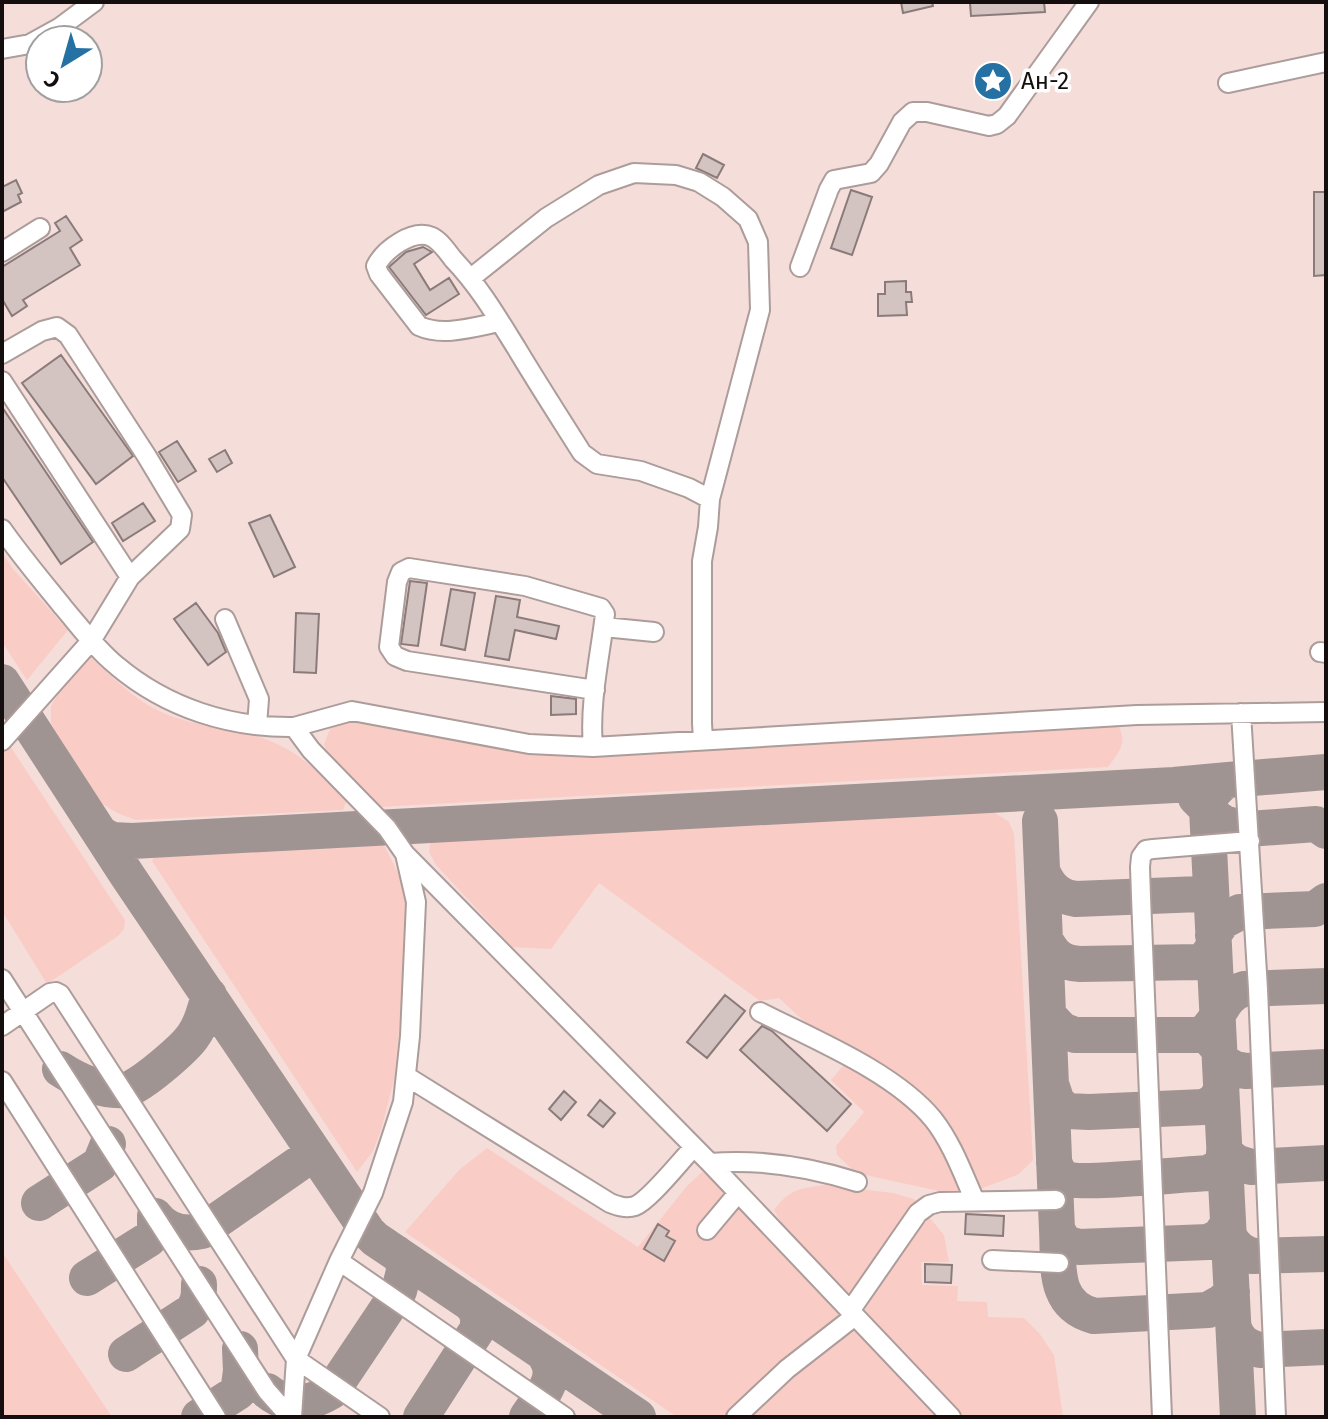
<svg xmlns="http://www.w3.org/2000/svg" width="1328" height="1419" font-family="'Fira Sans',sans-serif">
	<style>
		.built { fill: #f5ddda; fill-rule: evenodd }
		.green { fill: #faccc6 }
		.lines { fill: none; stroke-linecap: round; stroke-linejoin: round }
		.taxiway { stroke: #9f9492; stroke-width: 36 }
		.building { fill: #d3c3c1; stroke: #8a7b7a; stroke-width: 2 }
		.minor-casing { stroke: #ac9c9a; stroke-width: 22 }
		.minor { stroke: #fff; stroke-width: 18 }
		.labels { text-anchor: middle; stroke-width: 7; stroke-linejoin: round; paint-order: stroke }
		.poi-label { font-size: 24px; fill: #140f0e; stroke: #fff; text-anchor: start }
	</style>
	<rect width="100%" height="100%" fill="#fcecea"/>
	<path class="built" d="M2,2H1326V1417H2ZM40,40H88V88H40Z"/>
	<path class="green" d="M2,553L13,569L68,630L27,680L2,642Z
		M90,657C111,675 132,698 157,710C189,726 225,727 259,737C296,748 321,773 346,802L343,810L136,820L117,813L101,803L51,724V706L58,694Z
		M341,718L546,751L1115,721C1129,741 1121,749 1108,767L380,807L330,756L324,745L331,726Z
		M10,746L125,920L124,929L118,936L47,984L2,911V754Z
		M989,809L1009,822L1014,834L1033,1160L1019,1174L962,1196L856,1173L837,1155L836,1146L864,1112L831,1080L847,1061L779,998L760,1001L599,883L551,949L512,947L436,865L429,852L431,838Z
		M381,839L400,877L407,912V947L394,1080L381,1130L373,1151L357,1172L152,861L155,854Z
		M487,1148L638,1247L687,1186L702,1172L718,1181L941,1417H677L405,1232L459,1170Z
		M824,1185L893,1193L914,1199L944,1235L949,1262H921L922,1285L958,1286L957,1301L987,1302L988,1317L1024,1318L1039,1333L1054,1355L1063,1417H959L786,1231L774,1210C790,1189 798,1189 824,1185Z
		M2,1252L112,1417H2Z"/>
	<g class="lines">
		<path class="taxiway" d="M2,682L127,875L368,1232L375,1239L638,1417
			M1196,798L1215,817L1224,823L1237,827L1249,829L1316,824L1326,831
			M1040,821L1057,1230C1059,1265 1052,1305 1094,1316L1208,1310L1222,1302L1232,1292
			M101,834L112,840L132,841L1174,785L1228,780
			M1043,873C1050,888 1059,897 1076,899L1200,894L1208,889L1210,880
			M1213,935L1223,921L1240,912L1315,909L1326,901
			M1045,939C1053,955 1061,963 1080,964L1198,962L1206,958L1214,946
			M1048,1015L1062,1030L1075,1035H1200C1221,1023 1219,996 1244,989L1326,986
			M1211,1040L1217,1047L1223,1062L1235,1069L1246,1071L1326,1067
			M60,1069C78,1081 103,1092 125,1090C138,1089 185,1048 193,1036C202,1024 205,1009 209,995
			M1051,1084L1057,1102L1067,1111L1089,1112L1204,1107L1215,1101L1221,1090
			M1224,1152L1236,1162L1251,1167L1326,1163
			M1054,1163C1057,1169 1059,1175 1065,1178C1078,1185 1185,1174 1208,1173L1219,1167L1225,1156
			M39,1203L100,1164L108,1144
			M155,1216C167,1232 184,1235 202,1231L304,1160L308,1151V1143
			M1057,1230L1065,1243L1079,1247L1208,1242L1219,1237L1228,1224
			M1229,1235C1233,1246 1241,1252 1252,1256L1326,1254
			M87,1278L149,1239L155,1231V1216
			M1234,1328C1238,1341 1247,1347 1260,1350L1326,1347
			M126,1354L192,1311C199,1302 199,1295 199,1284
			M267,1391C289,1409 310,1404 332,1391L399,1291L404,1271L403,1261L396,1253
			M199,1417L238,1392L241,1371L240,1349
			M421,1417L477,1330C480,1317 477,1309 467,1301
			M527,1417C541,1396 563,1375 542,1352
			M1238,1417L1207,809C1209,796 1216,787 1228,780L1326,772"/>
	</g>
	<path class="building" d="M901,2H932L933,6L903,13Z
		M1044,2L1045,12L971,16L970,3Z
		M703,154L724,165L717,178L696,168Z
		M16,180L22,193L18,195L21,202L2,212V187Z
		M851,190L872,197L852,255L831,248Z
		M1314,192H1326V275L1314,276Z
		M66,216L82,240L70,248L80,265L23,300L27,306L12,316L2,299V267L60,231L55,223Z
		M423,247L432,252L414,264L430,290L449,278L459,294L426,315L389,267L406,252Z
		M906,281V292H911L912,302H906L907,315L878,316V294H885V282Z
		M61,355L133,456L96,484L22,383Z
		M2,407L93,542L61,564L2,477Z
		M177,441L196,471L178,482L159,452Z
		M225,450L232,463L217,472L209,459Z
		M143,503L155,521L123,541L112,523Z
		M270,515L295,567L274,577L249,523Z
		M410,581L427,583L418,646L401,644Z
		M451,589L475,593L465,650L441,645Z
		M496,596L520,600L517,617L559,626L556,639L515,630L509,660L485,656Z
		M196,603L218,633L226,652L208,665L174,619Z
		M296,613L319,614L316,673L294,672Z
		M551,696L576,699V714L551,715Z
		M725,995L745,1011L707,1058L687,1042Z
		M762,1026L772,1031L851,1104L827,1131L740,1050Z
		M564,1091L576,1102L561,1120L549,1109Z
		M600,1100L615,1113L603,1127L588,1115Z
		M966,1214L1004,1216L1003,1236L965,1234Z
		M658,1224L669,1231L666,1236L675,1241L664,1261L644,1249Z
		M925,1264L952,1265L951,1283L925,1282Z"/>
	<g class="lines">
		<g class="minor-casing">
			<path id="minor" d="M2,49L30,44L59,28L94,2
				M1228,83L1326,62
				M2,252L40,228
				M800,267L829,189L834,180L871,173L879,164L902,122L913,112H927L989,126L997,124L1007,116L1089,2
				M471,278L546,218L599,185L634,173L676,175L699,182L723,197L748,219L758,242L760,310L710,499
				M500,322C474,327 443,337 419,326L379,274L376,266C384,250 413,228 432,237C440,241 447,251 453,259C479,286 497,317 517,349C538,384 560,418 582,453L597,464L641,471L689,488L710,499L708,527L702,561V723L703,740
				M2,354L42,331L57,327L68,335L146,455L182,515L180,529L130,577L91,641L2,741
				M2,381L130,577
				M2,529C21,556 42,581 63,607C80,627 97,650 117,666C167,708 230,728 294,727L311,750L387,828L405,854L416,902L410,1036L403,1102L373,1193L339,1261L296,1359L292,1417
				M225,619L259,699L257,725
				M604,627L654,632
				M1320,652L1326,653
				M1241,713L1258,989L1276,1417
				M294,727L352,711L529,744L593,747L1137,715L1326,712
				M593,747C589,703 600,657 605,614L601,608L525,586L409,568L401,572L397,582L389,647L395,656L407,661L595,690
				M405,854L710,1163L951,1417
				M2,979L267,1391L290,1417
				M760,1012C815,1040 894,1072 933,1119C952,1143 963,1174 975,1201
				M2,1026L50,993L56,992L60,994L296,1359L380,1417
				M406,1076L610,1203C618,1206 626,1209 635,1206C650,1200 681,1160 694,1147
				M2,1081L216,1417
				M710,1163C759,1159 810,1167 857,1182
				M707,1230L738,1193
				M992,1260L1059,1263
				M339,1261L565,1417
				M850,1311L918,1213L929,1205L940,1202L1056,1200
				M736,1417L787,1369L855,1316
				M1162,1417L1141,897L1140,867L1141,857L1146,850L1153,849L1250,841"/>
		</g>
		<use href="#minor" class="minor"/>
	</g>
	<defs>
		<g id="sight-disc" transform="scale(2)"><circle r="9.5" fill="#2571a4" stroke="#fff"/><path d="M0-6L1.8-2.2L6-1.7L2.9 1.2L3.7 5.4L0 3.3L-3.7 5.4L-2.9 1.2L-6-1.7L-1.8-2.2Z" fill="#fff"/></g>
	</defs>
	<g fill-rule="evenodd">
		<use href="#sight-disc" x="993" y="81"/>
	</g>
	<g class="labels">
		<g class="poi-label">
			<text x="1021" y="89">Ан-2</text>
		</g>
	</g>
	<rect width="1328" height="1419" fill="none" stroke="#140f0e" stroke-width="8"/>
	<g transform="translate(64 64) rotate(217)"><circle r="38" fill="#ffffff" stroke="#a19f9f" stroke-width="2"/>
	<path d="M0-6L14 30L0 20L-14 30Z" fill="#2571a4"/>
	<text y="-12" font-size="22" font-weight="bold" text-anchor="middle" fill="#140f0e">С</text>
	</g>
</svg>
